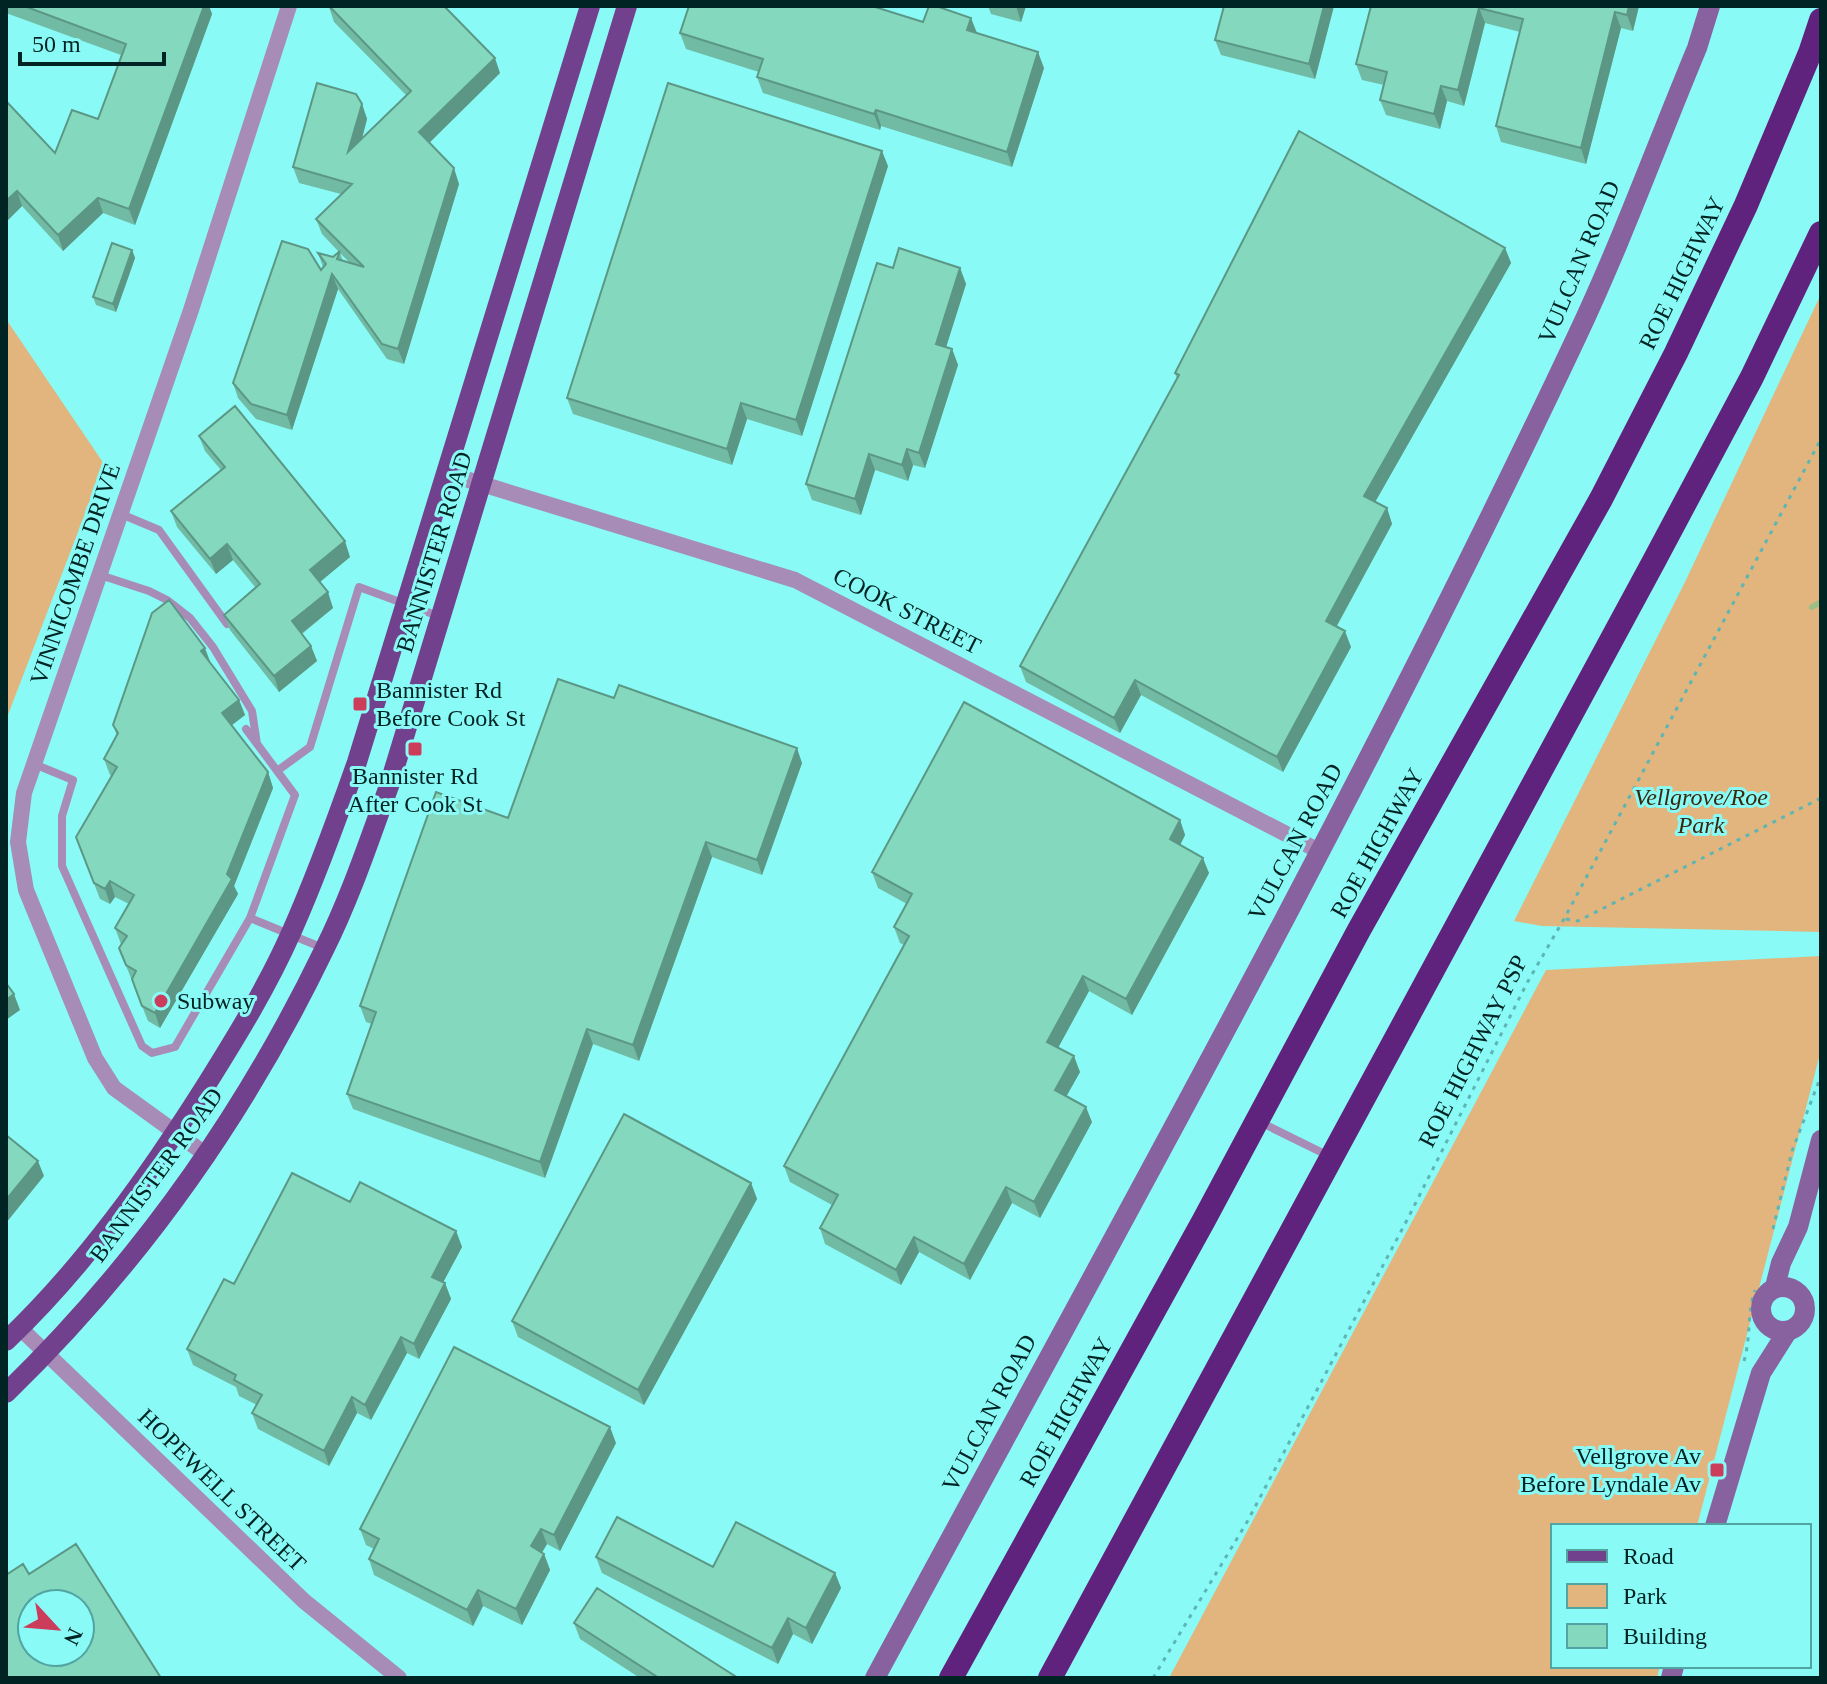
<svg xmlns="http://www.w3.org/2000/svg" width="1827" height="1684" font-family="'Times New Roman',serif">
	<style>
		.green { fill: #e1b57d }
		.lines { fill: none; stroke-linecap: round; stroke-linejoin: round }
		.stream { stroke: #9dbf83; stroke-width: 6 }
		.path { stroke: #5db6b3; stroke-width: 3; stroke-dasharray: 4 6; stroke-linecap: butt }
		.lane { stroke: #a78cb7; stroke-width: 8 }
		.street { stroke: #a78cb7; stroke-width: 16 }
		.secondary { stroke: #88619f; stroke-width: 20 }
		.primary { stroke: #72418d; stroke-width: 20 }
		.highway { stroke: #5f227d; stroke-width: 24 }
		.wall { fill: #71baa3; fill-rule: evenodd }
		.shaded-wall { fill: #5c9785 }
		.building { fill: #83d8be; stroke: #5c9785; stroke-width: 2; fill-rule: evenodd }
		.poi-dot { fill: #cc3c5b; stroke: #89faf6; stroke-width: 3 }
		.labels { text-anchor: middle; stroke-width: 6; stroke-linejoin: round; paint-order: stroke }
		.street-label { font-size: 24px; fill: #002423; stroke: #89faf6 }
		.poi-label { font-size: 24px; fill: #002423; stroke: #89faf6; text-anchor: start }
		.park-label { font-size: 24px; font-style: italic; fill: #3b280e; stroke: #89faf6 }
	</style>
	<rect width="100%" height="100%" fill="#89faf6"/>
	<path class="green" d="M1821,294V932L1542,926L1514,921L1685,582Z
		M6,319L104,464L6,720Z
		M1821,956V1050L1697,1526H1553V1666H1660L1657,1678H1169L1546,970Z"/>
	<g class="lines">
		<path class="stream" d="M1812,607L1821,602"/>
		<path class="path" d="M1566,919L1578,921L1586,917L1821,798
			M1773,1229L1792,1151L1821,1076
			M1744,1361C1751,1338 1747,1312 1755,1290
			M1153,1678L1247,1522L1407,1220L1527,983L1564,919L1821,439"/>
		<path class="lane" d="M121,514L159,530L227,624
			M100,575L149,591L167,600L190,618L213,647L252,711L257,744
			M246,729L295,795L250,918
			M34,764L73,780L62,816V866L142,1046L152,1053L175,1047L250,918L323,948
			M277,771L310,747L359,587L441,617
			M1258,1121L1329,1156"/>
		<path class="street" d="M446,473L795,580L1321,852
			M208,1156L114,1088L95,1058L26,890L18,842L24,793L191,310L289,6
			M20,1328L304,1601L399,1678"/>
		<path class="secondary" d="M1761 1309a22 22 0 1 1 44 0a22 22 0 1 1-44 0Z
			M1775,1287L1781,1263L1798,1227L1821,1140
			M1715,1526L1761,1373L1787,1332
			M875,1678C1115,1234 1362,793 1577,336C1621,243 1657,144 1697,48L1710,6
			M1671,1678L1674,1666"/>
		<path class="primary" d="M6,1341C85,1266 150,1174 208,1082C238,1034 268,985 291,933C316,877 337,819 357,762L590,6
			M6,1393C139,1264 243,1118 324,950C350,898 369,841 389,786L627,6"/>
		<path class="highway" d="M951,1678L1204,1220L1359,930L1601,499L1676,353L1746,205L1810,53L1821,20
			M1050,1678L1653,563L1752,377L1821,233"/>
	</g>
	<path class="wall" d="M6,6H209L212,14L135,225L103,213L63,251L22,206L6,222V101L55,153L98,119L121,55L6,13Z
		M988,6H1026L1021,22L991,14Z
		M1224,6H1334L1315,79L1221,55L1215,40Z
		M1371,6H1639L1633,31L1621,28L1586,164L1501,142L1496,126L1520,32L1485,23L1464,106L1447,101L1440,129L1386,115L1380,100L1384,85L1362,80L1356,64Z
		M329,7L500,73L429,143L459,184L404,364L387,359L338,289L292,430L256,419L238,398L233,383L323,267L318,253L333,257L339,252L322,234L316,219L341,194L299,183L293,167L362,104L367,119L362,139L406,95L334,22ZM340,253L350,263L343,261Z
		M923,22L977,33L1044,68L1012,167L881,126L880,130L763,93L757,77L759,72L686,49L680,33Z
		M888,166L802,436L747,419L732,465L573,414L567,398Z
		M1505,248L1511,263L1375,502L1387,508L1392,524L1337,626L1351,647L1283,772L1141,695L1120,733L1026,682L1020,666L1177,379L1175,373Z
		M132,250L135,258L116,312L96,305L93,297Z
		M893,268H960L966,284L946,347L952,349L958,365L925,468L913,465L908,481L875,470L861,515L812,500L806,484Z
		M199,436L350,557L320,582L333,608L302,634L311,646L317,661L279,692L230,630L224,615L255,587L233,560L216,574L177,527L171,511L221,470L205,451Z
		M211,664L239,700L245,715L232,725L268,772L273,788L234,886L238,894L160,1028L148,1021L119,948L121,944L115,928L129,904L115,897L110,904L100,899L76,837L112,776L110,775L104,759L117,736L113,725Z
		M802,763L762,875L712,857L639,1061L593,1044L545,1178L353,1109L347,1094L372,1024L366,1022L360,1006L508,818Z
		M1180,820L1185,835L1180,845L1209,873L1132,1015L1089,991L1058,1048L1080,1072L1066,1096L1092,1122L1040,1218L1012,1203L970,1280L919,1252L901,1285L825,1244L820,1228L832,1205L790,1182L784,1166L904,945L900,943L894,927L907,904L878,888L872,872Z
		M751,1183L757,1199L644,1405L518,1337L512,1321Z
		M350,1202L456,1231L462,1247L443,1282L445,1283L451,1299L419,1359L407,1353L371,1420L357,1413L329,1466L258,1429L252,1413L257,1405L239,1396L236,1387L193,1365L187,1349L234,1284Z
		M616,1443L560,1551L547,1544L542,1552L544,1554L550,1570L522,1625L483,1606L473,1626L374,1575L369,1559L374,1549L366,1545L360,1529Z
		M596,1557L713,1567L835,1573L841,1588L812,1644L793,1634L778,1664L602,1573Z
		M574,1623L738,1678H640L580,1639Z"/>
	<path class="shaded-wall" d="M204,6H209L212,14L135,225L129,209Z
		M1016,6H1026L1021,22Z
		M1324,6H1334L1315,79L1309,64Z
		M1629,6H1639L1633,31L1627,15Z
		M1479,8L1485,23L1464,106L1458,90Z
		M1615,12L1621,28L1586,164L1581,148Z
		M971,18L977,33L967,30Z
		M1038,52L1044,68L1012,167L1007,152Z
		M495,58L500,73L425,147L419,132Z
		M1441,86L1447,101L1440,129L1434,114Z
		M362,104L367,119L354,168L348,152Z
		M876,110L881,126L880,130L874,114Z
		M882,151L888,166L802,436L796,420Z
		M454,168L459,184L404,364L398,349Z
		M17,191L22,206L6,222V201Z
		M98,198L103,213L63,251L58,235Z
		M1505,248L1511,263L1370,511L1364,496Z
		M132,250L135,258L116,312L113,304Z
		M960,268L966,284L942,360L936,344Z
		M332,274L338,289L292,430L287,415Z
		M952,349L958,365L925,468L919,453Z
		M741,403L747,419L732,465L727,449Z
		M907,449L913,465L908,481L902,465Z
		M869,454L875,470L861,515L855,499Z
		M1387,508L1392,524L1331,636L1326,621Z
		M345,541L350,557L315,586L310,570Z
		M227,544L233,560L216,574L210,559Z
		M328,592L333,608L297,637L292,621Z
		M1345,631L1351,647L1283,772L1277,757Z
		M311,646L317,661L279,692L274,676Z
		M205,648L211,664L201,651Z
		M1135,680L1141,695L1120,733L1114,718Z
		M239,700L245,715L228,728L222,713Z
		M797,748L802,763L762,875L757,860Z
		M268,772L273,788L234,886L238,894L160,1028L155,1013L227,874Z
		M1180,820L1185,835L1175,855L1170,839Z
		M706,842L712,857L639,1061L633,1045Z
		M1203,858L1209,873L1132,1015L1126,999Z
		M110,881L115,897L110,904L105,889Z
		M1083,976L1089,991L1053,1057L1047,1042Z
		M14,994L20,1010L6,1020V1000Z
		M587,1029L593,1044L545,1178L540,1162Z
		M1074,1056L1080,1072L1061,1106L1055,1090Z
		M1086,1107L1092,1122L1040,1218L1034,1202Z
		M38,1161L44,1176L6,1223V1200Z
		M751,1183L757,1199L644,1405L638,1390Z
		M1006,1187L1012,1203L970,1280L964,1264Z
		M456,1231L462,1247L438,1292L432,1277Z
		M914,1237L919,1252L901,1285L896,1270Z
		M445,1283L451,1299L419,1359L414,1344Z
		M401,1337L407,1353L371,1420L365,1405Z
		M352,1397L357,1413L329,1466L324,1451Z
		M610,1427L616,1443L560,1551L554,1535Z
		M541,1529L547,1544L537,1561L531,1546Z
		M544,1554L550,1570L522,1625L516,1609Z
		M835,1573L841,1588L812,1644L806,1628Z
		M478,1590L483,1606L473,1626L467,1610Z
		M788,1618L793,1634L778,1664L772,1648Z"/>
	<path class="building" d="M24,6H204L129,209L98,198L58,235L17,191L6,201V101L55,153L72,110L98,119L126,44Z
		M329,6H444L495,58L419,132L454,168L398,349L382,344L332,274L287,415L251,404L233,383L282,241L308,249L321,270L326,264L318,253L333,257L340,251L337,259L364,267L316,219L352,184L293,167L317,83L356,94L362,104L348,152L411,91Z
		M689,6H872L923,22L929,6H936L971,18L967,30L1038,52L1007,152L876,110L874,114L757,77L763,59L680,33Z
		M1224,6H1324L1309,64L1215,40Z
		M1371,6H1629L1627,15L1615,12L1581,148L1496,126L1523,19L1479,8L1458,90L1441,86L1434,114L1380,100L1387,72L1356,64Z
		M668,83L882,151L796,420L741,403L727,449L567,398Z
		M1299,131L1505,248L1364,496L1387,508L1326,621L1345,631L1277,757L1135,680L1114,718L1020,666L1179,375L1175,373Z
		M112,243L132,250L113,304L93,297Z
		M899,248L960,268L936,344L952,349L919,453L907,449L902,465L869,454L855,499L806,484L877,263L893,268Z
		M235,406L345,541L310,570L328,592L292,621L311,646L274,676L224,615L260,584L227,544L210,559L171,511L225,467L199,436Z
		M169,600L205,648L201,651L239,700L222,713L268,772L227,874L232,879L155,1013L142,1006L132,979L136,971L126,965L119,948L127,936L115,928L134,895L110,881L105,889L94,883L76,837L117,767L104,759L118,733L113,725L152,613Z
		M558,679L614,698L619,685L797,748L757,860L706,842L633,1045L587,1029L540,1162L347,1094L376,1012L360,1006L436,792L508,818Z
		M964,702L1180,820L1170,839L1203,858L1126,999L1083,976L1047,1042L1074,1056L1055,1090L1086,1107L1034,1202L1006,1187L964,1264L914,1237L896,1270L820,1228L838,1195L784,1166L909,936L894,927L912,894L872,872Z
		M6,983L14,994L6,1000Z
		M624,1114L751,1183L638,1390L512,1321Z
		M6,1135L38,1161L6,1200Z
		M292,1173L350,1202L360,1182L456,1231L432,1277L445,1283L414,1344L401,1337L365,1405L352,1397L324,1451L252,1413L262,1395L234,1380L236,1375L187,1349L224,1279L234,1284Z
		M454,1347L610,1427L554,1535L541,1529L531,1546L544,1554L516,1609L478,1590L467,1610L369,1559L379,1539L360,1529Z
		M617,1517L713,1567L736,1522L835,1573L806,1628L788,1618L772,1648L596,1557Z
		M76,1544L161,1678H6V1575L23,1564L29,1574ZM32,1604H80V1652H32Z
		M597,1588L738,1678H659L574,1623Z"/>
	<g class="poi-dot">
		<rect x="352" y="696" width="16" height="16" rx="4"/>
		<rect x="407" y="741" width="16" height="16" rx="4"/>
		<circle cx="161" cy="1001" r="8"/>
		<rect x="1709" y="1462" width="16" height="16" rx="4"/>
	</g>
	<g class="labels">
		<g class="street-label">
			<text transform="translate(1579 262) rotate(-67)" y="8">VULCAN ROAD</text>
			<text transform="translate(1682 273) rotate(-64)" y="8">ROE HIGHWAY</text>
			<text transform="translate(434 552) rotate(-73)" y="8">BANNISTER ROAD</text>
			<text transform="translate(75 574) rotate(-71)" y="8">VINNICOMBE DRIVE</text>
			<text transform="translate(907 611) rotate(27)" y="8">COOK STREET</text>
			<text transform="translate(1295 842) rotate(-62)" y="8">VULCAN ROAD</text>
			<text transform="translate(1377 843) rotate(-61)" y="8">ROE HIGHWAY</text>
			<text transform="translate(1473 1051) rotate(-63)" y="8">ROE HIGHWAY PSP</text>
			<text transform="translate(156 1175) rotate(-54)" y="8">BANNISTER ROAD</text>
			<text transform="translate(1066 1412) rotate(-61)" y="8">ROE HIGHWAY</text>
			<text transform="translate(989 1413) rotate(-62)" y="8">VULCAN ROAD</text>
			<text transform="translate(222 1490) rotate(44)" y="8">HOPEWELL STREET</text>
		</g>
		<g class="poi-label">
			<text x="376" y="698">Bannister Rd<tspan x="376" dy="28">Before Cook St</tspan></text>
			<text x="415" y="784" text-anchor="middle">Bannister Rd<tspan x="415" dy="28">After Cook St</tspan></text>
			<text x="177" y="1009">Subway</text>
			<text x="1701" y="1464" text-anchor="end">Vellgrove Av<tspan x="1701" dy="28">Before Lyndale Av</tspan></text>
		</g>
		<g class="park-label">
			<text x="1701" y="805">Vellgrove/Roe<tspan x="1701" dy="28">Park</tspan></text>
		</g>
	</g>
	<rect width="1827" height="1684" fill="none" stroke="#002423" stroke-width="16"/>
	<rect x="1551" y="1524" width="260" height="144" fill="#89faf6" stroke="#52a4a2" stroke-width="2"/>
	<rect x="1567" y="1550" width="40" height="12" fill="#72418d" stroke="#52a4a2" stroke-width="2"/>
	<text x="1623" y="1564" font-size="24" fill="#002423">Road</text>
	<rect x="1567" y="1584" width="40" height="24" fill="#e1b57d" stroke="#52a4a2" stroke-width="2"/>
	<text x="1623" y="1604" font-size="24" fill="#002423">Park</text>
	<rect x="1567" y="1624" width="40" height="24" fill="#83d8be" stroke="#52a4a2" stroke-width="2"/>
	<text x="1623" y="1644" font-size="24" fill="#002423">Building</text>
	<g transform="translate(56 1628) rotate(116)"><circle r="38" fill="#89faf6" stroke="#52a4a2" stroke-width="2"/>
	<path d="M0-6L14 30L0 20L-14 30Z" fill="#cc3c5b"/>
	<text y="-12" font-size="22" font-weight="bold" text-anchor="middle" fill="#002423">N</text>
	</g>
	<path d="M20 52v12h144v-12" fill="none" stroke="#002423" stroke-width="4"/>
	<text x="32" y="52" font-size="24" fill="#002423" stroke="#89faf6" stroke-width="6" paint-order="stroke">50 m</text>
</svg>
